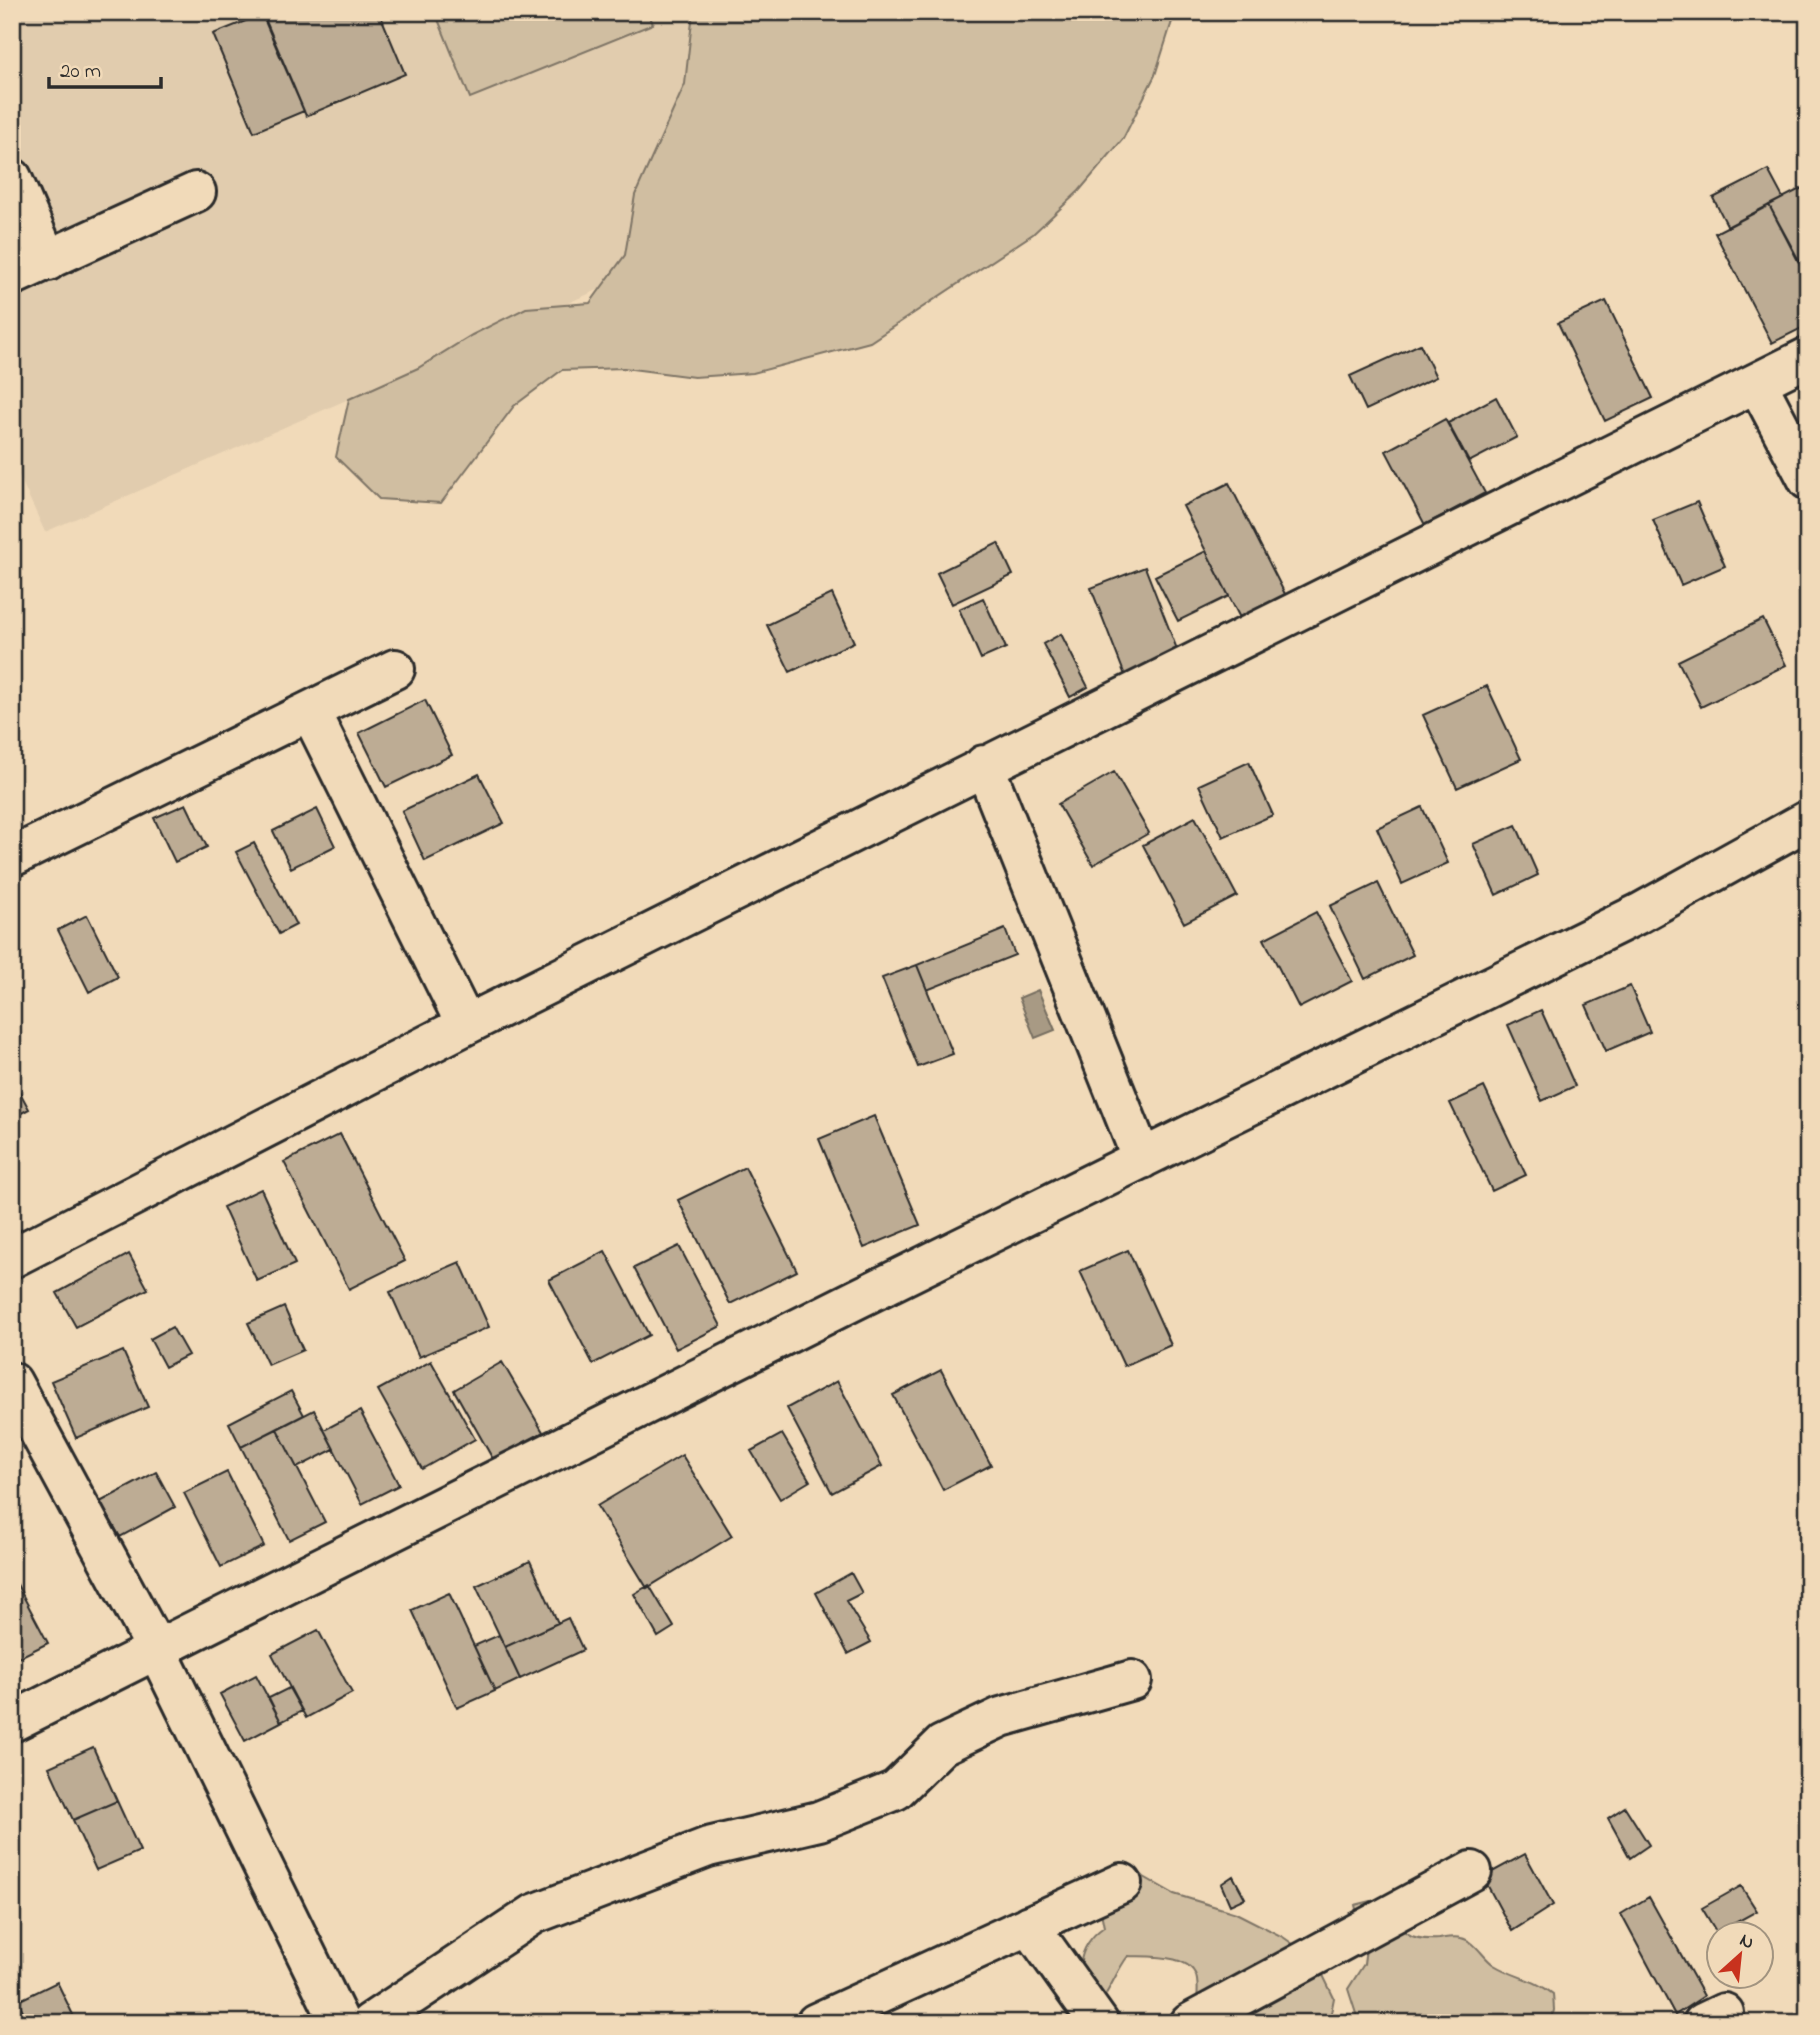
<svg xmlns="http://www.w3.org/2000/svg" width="1820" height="2035" font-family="'Indie Flower',sans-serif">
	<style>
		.built { fill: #e1ccae }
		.green { fill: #d0bea1; stroke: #7e7466; stroke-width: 2 }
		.water { fill: #a89a84; stroke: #766e60; stroke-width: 2 }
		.building { fill: #bdac94; stroke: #2b2b2b; stroke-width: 2 }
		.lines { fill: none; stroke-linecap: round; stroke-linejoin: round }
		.minor-casing { stroke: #2b2b2b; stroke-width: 44 }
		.minor { stroke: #f1dab9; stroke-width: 38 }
	</style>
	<rect width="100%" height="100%" fill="#f1dab9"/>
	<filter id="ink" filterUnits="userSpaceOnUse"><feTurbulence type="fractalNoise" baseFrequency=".0143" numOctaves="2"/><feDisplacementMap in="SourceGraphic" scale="14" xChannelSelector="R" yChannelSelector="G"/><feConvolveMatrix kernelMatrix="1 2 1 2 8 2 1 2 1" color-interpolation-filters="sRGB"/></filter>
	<g filter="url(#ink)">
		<path class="built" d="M12,12H727L714,239L45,532L12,460Z"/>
		<path class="green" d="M435,12H648L653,24L470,98Z
			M693,12H1175L1155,75L1123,139L1079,191L1033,234L870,342L753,373L694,377L624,368L562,370L514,406L441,503L379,499L336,457L349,399L418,368L472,335L526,308L590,303L625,255L635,195L685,84Z
			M1133,1866L1144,1877L1174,1894L1236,1913L1283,1937L1310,1956L1320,1969L1334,1998L1331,2013L1319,2023H1206C1191,2002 1200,2001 1197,1980C1193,1953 1148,1957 1128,1956C1118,1969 1113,1983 1104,1997C1069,1983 1077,1945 1104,1927L1101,1912L1118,1868Z
			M1371,1901L1387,1902C1401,1930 1404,1941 1439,1939C1445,1938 1455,1936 1461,1938C1476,1941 1482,1957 1494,1965C1513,1977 1535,1979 1553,1994L1554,2010L1551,2023H1359L1348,1989L1364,1964L1366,1949L1355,1905Z"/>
		<path class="water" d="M1038,990L1055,1030L1035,1038L1019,998Z"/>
		<path class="building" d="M261,12H379L405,74L306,116Z
			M263,14L304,111L254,132L213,34Z
			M1768,170L1783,198L1728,227L1713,198Z
			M1808,185V277L1769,205Z
			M1769,205L1808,280V325L1772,343L1715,233Z
			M1606,301L1653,398L1605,421L1558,323Z
			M1420,344L1436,377L1366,410L1350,376Z
			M1496,397L1517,437L1469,462L1448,423Z
			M1445,419L1485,493L1425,525L1386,451Z
			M1229,483L1286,596L1240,618L1183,506Z
			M1697,502L1725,566L1681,585L1653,520Z
			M998,543L1013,575L952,604L937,573Z
			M1206,551L1229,596L1178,621L1155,576Z
			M1145,567L1180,657L1126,678L1091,588Z
			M832,594L854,642L790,672L767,625Z
			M983,598L1006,648L981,659L959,609Z
			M1763,619L1786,665L1701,707L1678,661Z
			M1061,634L1088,687L1070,697L1043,644Z
			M1487,686L1521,759L1457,788L1423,715Z
			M425,700L452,755L386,787L359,733Z
			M1249,762L1273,815L1223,837L1199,785Z
			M1114,772L1149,833L1093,865L1058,804Z
			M479,774L504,823L425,861L402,811Z
			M186,804L207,847L175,862L154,818Z
			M1422,807L1448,863L1402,884L1377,828Z
			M317,809L335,846L291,868L273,831Z
			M1195,817L1237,896L1184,923L1143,845Z
			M1516,825L1538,875L1496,895L1473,844Z
			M254,843L296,925L279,934L236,852Z
			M1378,883L1413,955L1365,979L1330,906Z
			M1316,912L1352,981L1299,1008L1264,939Z
			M87,915L118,977L89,992L58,930Z
			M1005,929L1015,955L927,990L917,965Z
			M917,965L953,1054L918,1067L882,978Z
			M1630,986L1650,1032L1606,1051L1586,1005Z
			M1541,1010L1575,1086L1542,1101L1508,1025Z
			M12,1078L29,1109L12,1118Z
			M1484,1087L1526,1175L1492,1191L1450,1103Z
			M874,1116L920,1225L864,1248L819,1139Z
			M340,1134L405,1261L349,1289L284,1162Z
			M745,1167L797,1271L730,1304L678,1200Z
			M261,1189L295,1264L257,1281L223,1207Z
			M679,1246L721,1326L676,1349L634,1268Z
			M1128,1250L1171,1345L1124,1366L1080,1271Z
			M605,1251L649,1335L593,1364L549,1280Z
			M129,1254L148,1289L76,1327L57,1293Z
			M460,1262L489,1327L419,1357L390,1292Z
			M284,1307L303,1350L268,1365L248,1323Z
			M172,1327L188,1355L165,1367L150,1339Z
			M123,1351L148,1407L76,1438L51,1381Z
			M431,1361L475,1439L422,1469L378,1390Z
			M502,1362L543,1432L494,1461L454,1390Z
			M941,1370L991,1465L943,1490L893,1395Z
			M837,1381L882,1466L832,1493L787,1408Z
			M291,1391L304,1415L241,1447L229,1423Z
			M314,1410L334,1449L297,1468L277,1429Z
			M360,1411L399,1485L362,1504L324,1430Z
			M277,1429L325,1522L289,1540L241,1447Z
			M782,1434L810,1481L780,1499L751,1451Z
			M682,1455L732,1536L647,1588L597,1506Z
			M156,1472L175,1507L120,1537L100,1502Z
			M227,1472L264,1546L221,1567L184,1493Z
			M530,1561L558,1623L505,1647L476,1586Z
			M851,1573L862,1593L846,1601L871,1642L848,1654L816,1593Z
			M12,1575L48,1643L12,1661Z
			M649,1585L674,1627L658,1637L634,1594Z
			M449,1593L495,1691L457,1708L412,1610Z
			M568,1618L583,1650L520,1679L505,1647Z
			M318,1630L352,1693L306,1718L272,1654Z
			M499,1635L520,1679L495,1691L474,1646Z
			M256,1675L281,1722L245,1741L220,1694Z
			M289,1688L302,1711L281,1722L269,1698Z
			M93,1747L117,1801L73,1820L49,1767Z
			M117,1801L140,1851L96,1870L73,1820Z
			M1625,1807L1649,1845L1630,1858L1608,1818Z
			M1525,1854L1553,1905L1512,1931L1483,1877Z
			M1233,1876L1245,1898L1230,1905L1221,1884Z
			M1741,1886L1757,1911L1717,1933L1702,1908Z
			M1649,1897L1704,1996L1675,2015L1621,1914Z
			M57,1982L77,2023H29L18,2001Z"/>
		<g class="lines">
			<g class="minor-casing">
				<path id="minor" d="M12,178L48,261
					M12,276L196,192
					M1757,383L1808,480
					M310,711L466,1025
					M984,765L1142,1159
					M12,857L395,669
					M12,1258L466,1025L1808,357
					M12,1382L157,1650L340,2023
					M12,1722L855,1300L1640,913L1808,820
					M1029,1925L1099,2023
					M370,2023L534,1914L708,1847L819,1821L896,1790L942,1745L1001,1717L1132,1680
					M816,2023L1122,1883
					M1190,2023L1472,1871
					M1703,2023L1724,2013"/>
			</g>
			<use href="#minor" class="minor"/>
		</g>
	</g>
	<rect width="1820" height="2035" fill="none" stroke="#f1dab9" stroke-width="42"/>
	<rect x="21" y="21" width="1778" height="1993" fill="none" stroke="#2b2b2b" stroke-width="2.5" filter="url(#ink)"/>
	<g transform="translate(1740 1955) rotate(27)"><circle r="33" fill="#f1dab9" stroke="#a29480" stroke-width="2"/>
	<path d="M0-5L12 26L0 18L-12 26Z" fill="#c8321e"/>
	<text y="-10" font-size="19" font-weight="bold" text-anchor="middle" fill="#2b2b2b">N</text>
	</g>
	<path d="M49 77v10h112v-10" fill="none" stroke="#2b2b2b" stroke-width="3.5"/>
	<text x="60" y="77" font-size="21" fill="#2b2b2b" stroke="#f1dab9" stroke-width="5" paint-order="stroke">20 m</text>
</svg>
